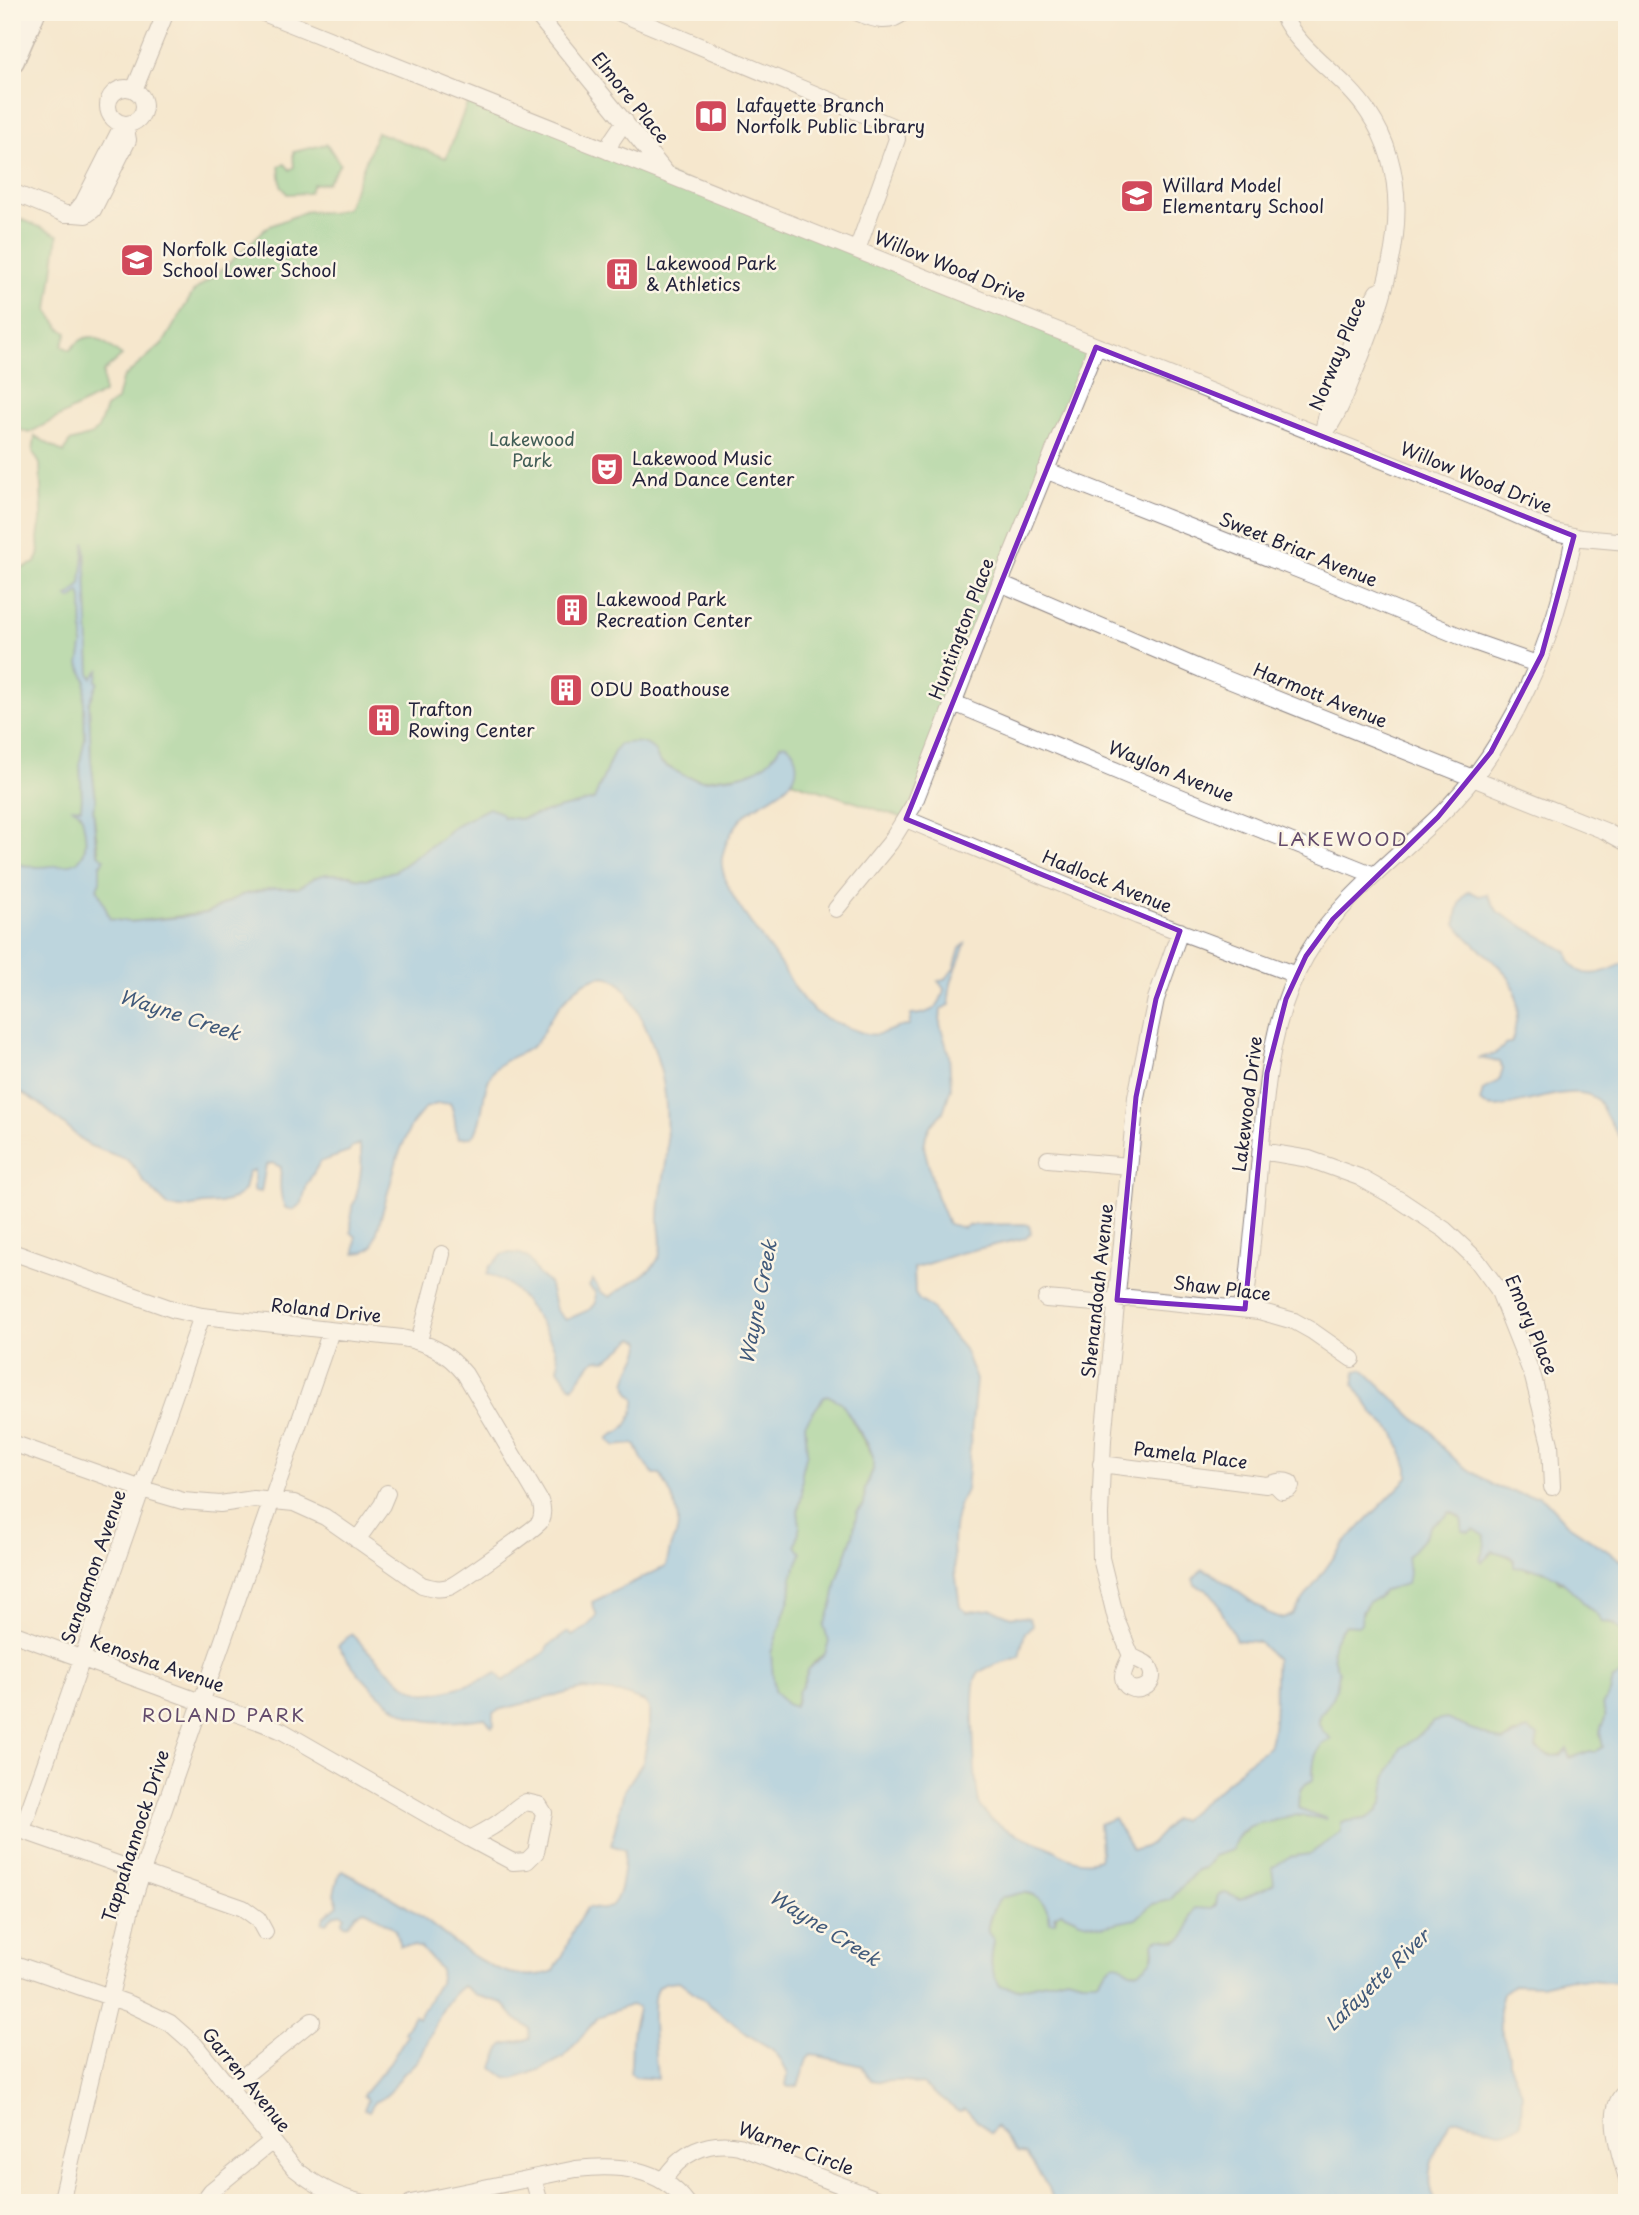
<svg xmlns="http://www.w3.org/2000/svg" width="1639" height="2215" font-family="'Playpen Sans',sans-serif">
	<style>
		.green { fill: #7dcc8c; stroke: #507764; stroke-width: 2 }
		.water { fill: #78beef; stroke: #4d7095; stroke-width: 2; fill-rule: evenodd }
		.lines { fill: none; stroke-linecap: round; stroke-linejoin: round }
		.minor-casing { stroke: #8c8484; stroke-width: 18 }
		.highway-casing { stroke: #8c8484; stroke-width: 27 }
		.minor { stroke: #fff; stroke-width: 16 }
		.highway { stroke: #fff; stroke-width: 24 }
		.marked { fill: none; stroke: #7b2cbf; stroke-width: 5; stroke-linejoin: round }
		.labels { text-anchor: middle; stroke-width: 5; stroke-linejoin: round; paint-order: stroke }
		.street-label { font-size: 18px; fill: #22223b; stroke: #fcf5e5 }
		.poi-label { font-size: 18px; fill: #22223b; stroke: #fcf5e5; text-anchor: start }
		.park-label { font-size: 18px; fill: #425e57; stroke: #fcf5e5 }
		.neighbourhood-label { font-size: 19px; letter-spacing: 2px; fill: #634b6c; stroke: #fcf5e5 }
		.water-label { font-size: 19px; font-style: italic; fill: #40597a; stroke: #fcf5e5 }
	</style>
	<rect width="100%" height="100%" fill="#fcf5e5"/>
	<filter id="ink" filterUnits="userSpaceOnUse"><feTurbulence type="fractalNoise" baseFrequency=".0143" numOctaves="2"/><feDisplacementMap in="SourceGraphic" scale="14" xChannelSelector="R" yChannelSelector="G"/><feConvolveMatrix kernelMatrix="1 2 1 2 8 2 1 2 1" color-interpolation-filters="sRGB"/></filter>
	<filter id="wash" filterUnits="userSpaceOnUse"><feTurbulence type="fractalNoise" baseFrequency=".00686" numOctaves="4" result="noise"/><feDisplacementMap in="SourceGraphic" scale="28" xChannelSelector="R" yChannelSelector="G"/><feGaussianBlur stdDeviation="1.57" result="paint"/><feColorMatrix in="noise" values="0 0 0 0 0 0 0 0 0 0 0 0 0 0 0 0 0 1.4 0 .05"/><feComposite in="paint" operator="in"/></filter>
	<g filter="url(#wash)">
		<rect width="100%" height="100%" fill="#f5e7cd"/>
		<path class="green" d="M470,96L1096,347L906,819L791,781L794,777L781,745L772,759L752,773L701,780L685,776L658,761L613,754L594,800L519,819L503,817L454,826L443,837L396,871L367,879L355,878L351,875L327,874L316,877L298,888H273L242,895L207,913L129,922L110,919L97,888L100,881V865L93,808L96,800L91,761L89,704L98,682L95,681L98,672L93,678L90,675L85,549L81,584L71,595L68,596L71,599L80,592L82,598L83,641L79,664L86,680L84,704L85,738L80,762L82,798L81,808H75C82,814 86,824 86,833C86,841 85,855 79,860C66,871 27,868 12,862V572L35,563L39,556L38,538L42,512L40,464L33,452L35,436L64,453L69,442L92,435L98,429L106,408L117,400L122,379L164,342L194,291L223,269L267,227L307,211L331,213L347,208L377,132L446,158Z
			M327,144L340,164L327,183L313,184L309,193L287,194L281,185L279,166L285,164L290,170L294,167L293,152Z
			M12,215L58,235L48,310L60,328L67,333L62,346L70,350C91,325 101,341 122,356L103,372L104,393L29,433L12,427Z
			M829,1396L841,1401L873,1457V1470L865,1488L864,1504L857,1512L853,1535L837,1581L833,1603L824,1626L829,1642L825,1654L817,1659L808,1670L794,1707L786,1704L774,1691L771,1653L790,1596L792,1576L801,1553L796,1546L800,1525L798,1512L802,1493V1472L807,1452L805,1424L824,1397Z
			M1450,1512C1463,1518 1473,1528 1485,1536L1486,1549L1481,1556L1480,1561L1482,1562L1493,1551C1507,1553 1517,1562 1528,1570L1535,1568L1555,1576L1559,1582L1565,1584L1578,1595L1588,1608L1597,1613L1602,1621L1612,1623L1627,1635V1673L1613,1679L1610,1693L1602,1705C1610,1722 1602,1718 1600,1732L1603,1747L1594,1752L1590,1751L1569,1758L1568,1750C1550,1765 1534,1747 1520,1734L1513,1735L1503,1742L1446,1719L1433,1722L1416,1738L1401,1749L1387,1778L1383,1801L1378,1811L1365,1819L1341,1822V1832L1310,1854L1289,1857L1275,1878L1274,1883C1264,1891 1252,1893 1241,1899L1225,1893L1218,1895C1214,1913 1207,1911 1191,1916C1191,1938 1184,1944 1162,1939L1153,1944C1157,1967 1138,1979 1118,1965L1110,1967L1096,1981H1082L1067,1977L1017,1989L999,1986C989,1967 990,1962 994,1941L988,1933V1926L993,1909L998,1900L1005,1896L1019,1891L1039,1897L1049,1912L1050,1921L1055,1922L1057,1913L1061,1912L1080,1921L1135,1919L1152,1904L1170,1900L1197,1870L1204,1868L1209,1863L1213,1856L1232,1850L1235,1840L1252,1824L1264,1821L1269,1822L1293,1815L1323,1818L1298,1808C1299,1792 1297,1787 1313,1780L1314,1757L1324,1742L1319,1723L1320,1714L1333,1698L1339,1672C1329,1654 1330,1639 1346,1625L1357,1626L1368,1602L1378,1598L1384,1590L1409,1573L1407,1557L1425,1537L1431,1525L1446,1516Z"/>
		<path class="water" d="M85,542L90,675L92,678L100,669L96,681L98,682L89,704L91,761L96,800L93,808L96,848L98,854L105,859L100,865V881L97,888L110,919L129,922L184,917L207,913L242,895L273,888H298L316,877L327,874L351,875L355,878L367,879L395,871L443,837L454,826L489,808L501,813L503,817L519,819L594,800L613,754L619,744C631,742 648,740 655,752C658,758 657,761 664,765C674,771 687,778 699,780C706,781 714,779 721,778C749,775 766,770 781,745L786,744C793,749 795,753 796,761C802,788 764,799 748,812C735,824 725,841 722,858C720,872 730,891 737,903C750,924 766,943 780,964C792,981 800,1002 819,1014C832,1022 849,1028 863,1033C882,1039 891,1026 909,1026L911,1015C930,1014 940,1009 944,989L938,981L945,980L954,968L960,948L965,944C960,964 946,983 950,1005L941,1009L940,1024L949,1055L951,1088L943,1112L930,1126L926,1135L924,1147L936,1195L948,1224L964,1228L968,1225L1024,1224L1029,1225L1031,1233L1025,1238L960,1253L914,1268L915,1294L919,1300L932,1308L939,1320L964,1349L976,1380L966,1490C945,1528 955,1566 960,1607L967,1612L992,1609L1011,1617L1015,1616L1029,1618L1033,1626L1025,1632L1019,1657C1007,1662 981,1666 976,1677C970,1689 974,1796 981,1807C995,1830 1032,1839 1055,1850C1067,1859 1085,1865 1099,1859L1101,1852L1099,1824L1114,1818L1132,1850C1151,1850 1161,1832 1173,1819L1181,1820L1231,1779L1246,1763L1269,1747C1278,1718 1273,1689 1276,1659L1258,1642L1236,1640L1216,1600L1210,1592L1195,1585L1193,1579L1202,1569L1210,1572L1268,1613L1284,1619L1292,1615L1345,1542L1408,1478V1468L1395,1434L1374,1414L1354,1385L1356,1371L1363,1369L1414,1418L1431,1430L1440,1445L1460,1464L1496,1487L1520,1494L1539,1496L1545,1500L1567,1524L1627,1564V1635L1612,1623L1602,1621C1597,1613 1592,1611 1586,1605C1573,1591 1556,1572 1536,1569C1529,1568 1522,1568 1514,1567V1559L1510,1556L1493,1551L1482,1562L1480,1561C1482,1550 1486,1551 1485,1536L1474,1529L1469,1532L1462,1531C1463,1519 1461,1516 1450,1512L1446,1516L1431,1525L1425,1537L1407,1557L1409,1573L1407,1584L1384,1590L1378,1598L1368,1602L1362,1612L1361,1623L1358,1626L1346,1625C1330,1639 1329,1654 1339,1672C1338,1679 1337,1688 1334,1695C1326,1715 1304,1715 1331,1739C1314,1746 1312,1764 1313,1780C1297,1787 1299,1792 1298,1808L1327,1819C1316,1818 1305,1815 1294,1815C1285,1816 1276,1821 1267,1822C1250,1823 1237,1832 1232,1850L1213,1856L1209,1863L1204,1868L1197,1870L1170,1900L1152,1904L1136,1919L1102,1926L1080,1921L1061,1912L1054,1916L1055,1922H1050C1048,1901 1034,1887 1013,1895C1007,1897 1002,1896 998,1901C993,1907 991,1914 989,1921C988,1925 987,1929 988,1932C990,1936 993,1938 994,1941C990,1962 989,1967 1000,1986L1017,1989L1067,1977L1082,1981H1096C1102,1977 1106,1968 1112,1965C1126,1960 1128,1983 1148,1964C1155,1958 1155,1952 1153,1943C1159,1936 1168,1940 1176,1942C1193,1935 1187,1922 1195,1908L1212,1909L1216,1905L1218,1895L1225,1893L1240,1899C1252,1893 1264,1891 1274,1883L1272,1868L1289,1857L1310,1854L1341,1832V1822L1365,1819L1378,1811L1383,1801L1386,1778L1401,1748L1416,1738L1433,1722L1446,1719L1503,1742L1528,1729L1538,1736L1536,1749L1550,1756H1561L1568,1749L1569,1758L1591,1751L1594,1752L1603,1747L1600,1732C1602,1718 1610,1722 1602,1705L1610,1693L1613,1679L1627,1673V1984L1571,1978L1541,1985L1514,1984L1503,1992L1499,2010L1500,2026L1509,2055V2063L1522,2092L1521,2123C1495,2147 1474,2113 1450,2121C1438,2147 1419,2175 1436,2203H1054L1049,2188L1026,2154L1017,2152L996,2126L991,2133L965,2109L959,2112L922,2084C914,2086 913,2082 906,2081C895,2080 882,2083 871,2080C866,2078 865,2071 862,2066L819,2056L811,2055L807,2059L798,2086L788,2087L786,2085L788,2074L779,2057L772,2049L750,2036L679,1981C672,1982 663,1981 658,1987C648,1999 656,2061 657,2079L635,2077L630,2073C633,2057 630,2040 634,2024C635,2018 638,2014 638,2007L630,2005L598,2017L564,2057L544,2068L514,2079L506,2078L493,2068C505,2031 503,2050 530,2038L529,2028L515,2018L503,2003L478,1996L463,1986C441,2002 434,2029 423,2052C417,2064 407,2069 401,2077C393,2089 388,2097 374,2102L369,2111L364,2109L368,2100L363,2095L390,2063L407,2035L404,2033L414,2015L418,2018L439,1983L441,1970L421,1948L414,1946H400L395,1930L369,1912L364,1910L356,1914L348,1924L344,1925L342,1922L345,1916L340,1913L334,1915L326,1923H322L324,1917L338,1905L334,1894L339,1874L342,1871C366,1884 391,1895 413,1911C453,1939 500,1991 554,1971L564,1953L574,1928L587,1908C593,1907 598,1910 604,1909C623,1906 623,1866 625,1850L611,1845L624,1791L643,1762L649,1732V1708L645,1702L620,1693L583,1689L498,1710L493,1713L494,1725L492,1727L485,1718C466,1720 443,1724 424,1720C389,1713 358,1675 338,1646L351,1634C366,1648 404,1690 423,1693C440,1695 481,1681 497,1673L503,1681L533,1661L546,1651L547,1647L568,1632L572,1636L587,1627L597,1616L592,1602L665,1567C669,1560 668,1553 671,1545C672,1541 675,1538 676,1535C683,1514 670,1491 660,1474H654L643,1461L636,1446L633,1444L615,1446L608,1439C613,1433 617,1434 622,1430C630,1423 636,1408 635,1398C612,1382 643,1361 641,1341L634,1338L611,1357L605,1360L597,1359L591,1363L573,1387L569,1385L558,1369C563,1349 524,1296 508,1284C502,1280 494,1277 487,1274L490,1266L502,1255L510,1253L521,1254L529,1259L538,1274L549,1283L556,1310L566,1320L591,1309L596,1303L595,1292L589,1286L593,1280L600,1291L610,1297C624,1285 652,1274 659,1257C664,1243 658,1230 659,1216C659,1193 669,1163 667,1142C666,1126 667,1111 665,1095C661,1061 648,1029 632,1000C624,986 613,972 595,978C577,983 563,1001 552,1016C546,1024 543,1035 536,1043C523,1056 502,1057 492,1073C481,1091 485,1115 475,1134L471,1137L458,1138C454,1126 456,1114 450,1103L437,1104L425,1108L411,1125L398,1156L373,1246L364,1252L355,1253L356,1237L351,1232L352,1206L355,1201C359,1184 365,1160 359,1144L351,1148L349,1152L320,1162L307,1184L302,1203L293,1210L285,1208C279,1194 280,1181 281,1167L272,1163L266,1165L261,1192L254,1191V1170L248,1172L244,1190L234,1199L220,1203L204,1204L181,1208L169,1207L144,1182L136,1169L126,1159L88,1145L40,1104L12,1087V862C25,867 37,868 51,866C59,866 70,866 78,861C91,851 84,826 81,813L73,808H81L82,798L80,762L85,738L84,704L86,680L79,664L83,641L82,598L80,592L71,599L67,596L71,595L81,584ZM829,1396L841,1402L869,1446L873,1457V1470L865,1488L864,1504L857,1512L853,1535L837,1581L833,1603L824,1626L829,1642L825,1654L808,1670L803,1685L798,1692L796,1704L794,1707L786,1704L774,1691L771,1653L790,1596L792,1576L801,1553L796,1546L800,1525L798,1512L802,1493V1472L807,1452L805,1424L824,1397Z
			M1469,891L1479,896L1487,894L1498,912L1568,952C1569,956 1569,960 1572,964C1584,983 1612,970 1627,961V1159C1624,1142 1615,1130 1606,1116C1602,1109 1602,1103 1595,1098C1565,1079 1497,1120 1480,1102L1483,1090L1499,1081L1503,1068L1499,1062L1478,1058C1491,1056 1498,1053 1507,1043H1511C1515,1035 1515,1025 1517,1016C1523,967 1478,957 1456,924C1457,912 1459,899 1469,891Z"/>
	</g>
	<g filter="url(#ink)">
		<g class="lines">
			<g class="minor-casing">
				<path id="minor" d="M261,12L1489,503L1555,532L1582,538L1627,542
					M535,12L666,173
					M618,12L894,127L897,139L857,250
					M856,12C873,19 888,26 904,12
					M1281,12C1300,54 1343,74 1368,112C1420,188 1391,282 1359,361C1348,387 1340,414 1322,437
					M108 106a18 18 0 1 1 36 0a18 18 0 1 1-36 0Z
					M134,90L166,12
					M123,124L83,203L74,214L86,215L93,210L128,140L125,124
					M608,151L612,140L625,121
					M12,192L65,214H74
					M1324,427C1333,384 1354,331 1377,292
					M1045,470L1322,579L1474,642L1537,664
					M1000,583L1201,669L1605,831L1627,843
					M954,703L1148,784L1374,875
					M906,819L1138,916L1296,975
					M836,909L890,843L913,806L1000,583L1096,347
					M1261,1151L1309,1159L1359,1177L1400,1200L1445,1230L1476,1259L1498,1289L1533,1377L1550,1444L1552,1487
					M1048,1159L1129,1166
					M12,1252L175,1310L202,1316L402,1338C429,1343 447,1352 465,1374L540,1501C543,1508 543,1515 540,1522C537,1527 456,1585 449,1587C439,1590 432,1588 422,1585L325,1517L294,1503L254,1499L220,1504L183,1501L142,1489L12,1443
					M1046,1299L1095,1303L1130,1298L1259,1311L1294,1321L1312,1331L1352,1359
					M1245,1309C1250,1262 1255,1214 1259,1167C1266,1094 1268,1021 1306,956C1338,901 1391,862 1437,818C1512,747 1556,637 1574,536
					M419,1341L442,1254
					M1101,1464L1266,1485C1275,1483 1281,1479 1290,1483L1291,1486L1289,1489L1282,1491L1274,1483
					M357,1540L382,1505L387,1493
					M12,1633L195,1700C224,1709 253,1718 282,1731L470,1839
					M1131,1656L1116,1619L1101,1558L1100,1515L1103,1440L1136,1097L1156,999L1180,931
					M1131,1656C1137,1660 1147,1662 1150,1668C1161,1689 1125,1699 1123,1677C1123,1670 1128,1662 1131,1656Z
					M526,1802L539,1805L544,1813L536,1852L527,1861L513,1862L470,1839C481,1833 492,1828 502,1820C511,1814 516,1806 526,1802Z
					M12,1827L243,1908L258,1919L265,1932
					M22,1830L202,1316
					M12,1963L130,2004L170,2023L195,2045L294,2168C315,2185 338,2198 364,2203
					M229,2088L312,2021
					M1627,2091C1603,2107 1620,2155 1627,2178
					M533,2178L540,2203
					M663,2181C680,2153 707,2140 739,2146L887,2203
					M61,2203L132,1904L142,1872L331,1331
					M202,2203L211,2191L271,2142
					M411,2203L576,2169C617,2164 660,2167 687,2203"/>
			</g>
			<g class="highway-casing">
				<path id="highway" d="M12,60L33,12"/>
			</g>
			<use href="#minor" class="minor"/>
			<use href="#highway" class="highway"/>
		</g>
	</g>
	<path d="M0 0H1639V2215H0ZM1096,347L1574,536L1542,654L1491,752L1438,817L1333,919L1306,956L1286,999L1267,1073L1245,1309L1117,1300L1136,1097L1156,999L1180,931L906,819Z" fill="#f5e7cd" fill-opacity=".55" fill-rule="evenodd"/>
	<path class="marked" d="M1096,347L1574,536L1542,654L1491,752L1438,817L1333,919L1306,956L1286,999L1267,1073L1245,1309L1117,1300L1136,1097L1156,999L1180,931L906,819Z"/>
	<defs>
		<g id="library-square" transform="scale(1.75)"><rect x="-9" y="-9" width="18" height="18" rx="4" fill="#d1495b" stroke="#fcf5e5"/><path d="M-6-4Q-3-5.5-.7-3.5V5Q-3 3-6 4ZM6-4Q3-5.5 .7-3.5V5Q3 3 6 4Z" fill="#fff"/></g>
		<g id="school-square" transform="scale(1.75)"><rect x="-9" y="-9" width="18" height="18" rx="4" fill="#d1495b" stroke="#fcf5e5"/><path d="M0-5L7-2L0 1L-7-2ZM-4 1L0 2.5L4 1V4Q0 6-4 4Z" fill="#fff"/></g>
		<g id="building-square" transform="scale(1.75)"><rect x="-9" y="-9" width="18" height="18" rx="4" fill="#d1495b" stroke="#fcf5e5"/><path d="M-4-6H4V6H1V3H-1V6H-4ZM-2.5-4.3h1.7v1.8h-1.7ZM.8-4.3h1.7v1.8H.8ZM-2.5-1h1.7V.8h-1.7ZM.8-1h1.7V.8H.8Z" fill="#fff"/></g>
		<g id="theatre-square" transform="scale(1.75)"><rect x="-9" y="-9" width="18" height="18" rx="4" fill="#d1495b" stroke="#fcf5e5"/><path d="M-5-5.5Q0-4 5-5.5V0Q5 5 0 6Q-5 5-5 0ZM-3.3-2.5H-1v1.5H-3.3ZM1-2.5H3.3v1.5H1ZM-2.8 1Q0 5.5 2.8 1Z" fill="#fff"/></g>
	</defs>
	<g fill-rule="evenodd">
		<use href="#library-square" x="711" y="116"/>
		<use href="#school-square" x="1137" y="196"/>
		<use href="#school-square" x="137" y="260"/>
		<use href="#building-square" x="622" y="274"/>
		<use href="#theatre-square" x="607" y="469"/>
		<use href="#building-square" x="572" y="610"/>
		<use href="#building-square" x="566" y="690"/>
		<use href="#building-square" x="384" y="720"/>
	</g>
	<g class="labels">
		<g class="street-label">
			<text transform="translate(630 98) rotate(51)" y="6">Elmore Place</text>
			<text transform="translate(950 267) rotate(22)" y="6">Willow Wood Drive</text>
			<text transform="translate(1338 354) rotate(-68)" y="6">Norway Place</text>
			<text transform="translate(1476 478) rotate(22)" y="6">Willow Wood Drive</text>
			<text transform="translate(1298 550) rotate(22)" y="6">Sweet Briar Avenue</text>
			<text transform="translate(962 629) rotate(-69)" y="6">Huntington Place</text>
			<text transform="translate(1320 696) rotate(22)" y="6">Harmott Avenue</text>
			<text transform="translate(1171 772) rotate(22)" y="6">Waylon Avenue</text>
			<text transform="translate(1107 882) rotate(22)" y="6">Hadlock Avenue</text>
			<text transform="translate(1248 1104) rotate(-83)" y="6">Lakewood Drive</text>
			<text transform="translate(1222 1289) rotate(7)" y="6">Shaw Place</text>
			<text transform="translate(1098 1291) rotate(-84)" y="6">Shenandoah Avenue</text>
			<text transform="translate(326 1311) rotate(6)" y="6">Roland Drive</text>
			<text transform="translate(1531 1325) rotate(67)" y="6">Emory Place</text>
			<text transform="translate(1190 1456) rotate(7)" y="6">Pamela Place</text>
			<text transform="translate(94 1567) rotate(-71)" y="6">Sangamon Avenue</text>
			<text transform="translate(157 1664) rotate(19)" y="6">Kenosha Avenue</text>
			<text transform="translate(136 1836) rotate(-72)" y="6">Tappahannock Drive</text>
			<text transform="translate(246 2080) rotate(51)" y="6">Garren Avenue</text>
			<text transform="translate(796 2149) rotate(20)" y="6">Warner Circle</text>
		</g>
		<g class="poi-label">
			<text x="736" y="112">Lafayette Branch<tspan x="736" dy="21">Norfolk Public Library</tspan></text>
			<text x="1162" y="192">Willard Model<tspan x="1162" dy="21">Elementary School</tspan></text>
			<text x="162" y="256">Norfolk Collegiate<tspan x="162" dy="21">School Lower School</tspan></text>
			<text x="646" y="270">Lakewood Park<tspan x="646" dy="21">&amp; Athletics</tspan></text>
			<text x="632" y="465">Lakewood Music<tspan x="632" dy="21">And Dance Center</tspan></text>
			<text x="596" y="606">Lakewood Park<tspan x="596" dy="21">Recreation Center</tspan></text>
			<text x="590" y="696">ODU Boathouse</text>
			<text x="408" y="716">Trafton<tspan x="408" dy="21">Rowing Center</tspan></text>
		</g>
		<g class="park-label">
			<text x="532" y="446">Lakewood<tspan x="532" dy="21">Park</tspan></text>
		</g>
		<g class="neighbourhood-label">
			<text x="1343" y="846">LAKEWOOD</text>
			<text x="224" y="1722">ROLAND PARK</text>
		</g>
		<g class="water-label">
			<text transform="translate(180 1015) rotate(18)" y="7">Wayne Creek</text>
			<text transform="translate(758 1302) rotate(-79)" y="7">Wayne Creek</text>
			<text transform="translate(825 1928) rotate(32)" y="7">Wayne Creek</text>
			<text transform="translate(1377 1980) rotate(-44)" y="7">Lafayette River</text>
		</g>
	</g>
	<rect width="1639" height="2215" fill="none" stroke="#fcf5e5" stroke-width="42"/>
</svg>
